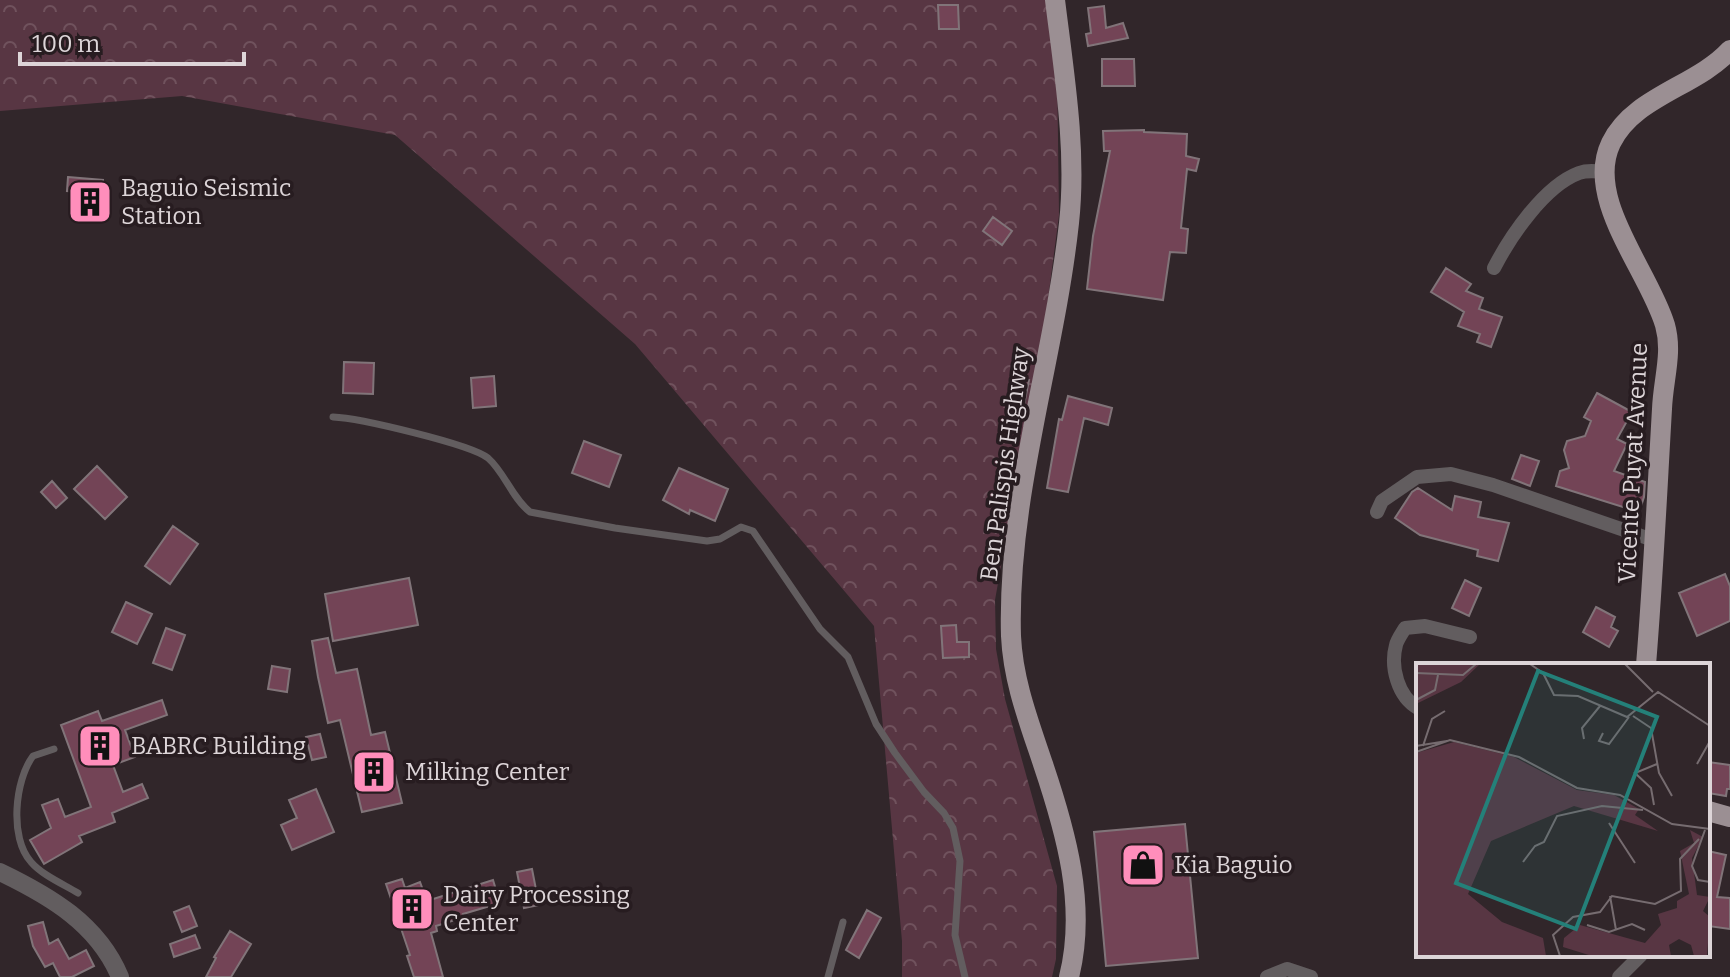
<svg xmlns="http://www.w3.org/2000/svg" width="1730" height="977" font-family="Bitter,serif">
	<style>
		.forest { fill: url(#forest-crowns) }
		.building { fill: #734456; stroke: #817479; stroke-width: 2 }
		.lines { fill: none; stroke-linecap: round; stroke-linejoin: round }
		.service { stroke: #625d5f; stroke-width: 7 }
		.minor { stroke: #625d5f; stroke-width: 14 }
		.tertiary { stroke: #625d5f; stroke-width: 18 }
		.primary { stroke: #9b8f93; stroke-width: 20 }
		.labels { text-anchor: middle; stroke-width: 7; stroke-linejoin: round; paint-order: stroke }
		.poi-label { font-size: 24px; fill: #ddd5d8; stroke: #271c20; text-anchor: start }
		.street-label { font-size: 24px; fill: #ddd5d8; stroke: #271c20 }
		.inset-road { fill: none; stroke: #766c70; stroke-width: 2 }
		.view { fill: #248079; fill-opacity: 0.15; stroke: #248079; stroke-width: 4 }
		.inset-edge { fill: none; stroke: #ddd5d8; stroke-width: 4 }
	</style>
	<defs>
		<pattern id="forest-crowns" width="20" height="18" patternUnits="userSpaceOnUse" patternTransform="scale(2)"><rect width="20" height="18" fill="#583643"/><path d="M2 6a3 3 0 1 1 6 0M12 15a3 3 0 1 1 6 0" fill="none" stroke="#70525d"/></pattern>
	</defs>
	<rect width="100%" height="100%" fill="#31262a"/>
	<path class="forest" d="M0,0H1051L1057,64L1059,215L1047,307L995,600L996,649L1005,699L1057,886L1056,959L1052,977H902V941L874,626L635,344L395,135L182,96L0,111Z"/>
	<path class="building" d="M938,5H958L959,29H939Z
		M1104,6L1106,28L1123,23L1128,38L1088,46L1086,34L1091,33L1088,8Z
		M1102,59H1134L1135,86H1102Z
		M1144,130V132L1187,134L1186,156L1199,159L1196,171L1187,169L1181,228L1188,229L1186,253L1170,252L1163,300L1087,289L1093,236L1110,151H1104L1103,131Z
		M68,177L103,180L101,214L77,212L78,192L67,191Z
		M993,217L1012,231L1002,245L983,231Z
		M1446,268L1471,284L1466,291L1483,298L1479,309L1502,317L1491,347L1477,342L1480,334L1458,326L1464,312L1431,292Z
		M344,362L374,363L373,394L343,393Z
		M494,376L496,406L473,408L471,378Z
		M1014,377L1029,380L1023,410L1008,406Z
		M1597,393L1632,412L1617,439L1627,444L1614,471L1645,482L1644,497L1639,512L1556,486L1560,471L1569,468L1564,450L1567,441L1585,436L1591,421L1584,417Z
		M1068,396L1112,408L1108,425L1084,418L1068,492L1047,488L1059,419L1062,420Z
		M584,441L621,455L609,487L572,473Z
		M1521,455L1539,461L1530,486L1512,479Z
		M97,466L127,497L105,519L74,489Z
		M679,468L728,489L715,521L690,510L689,514L663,500Z
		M52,481L67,498L56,508L41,492Z
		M1418,488L1452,510L1455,496L1481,502L1478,517L1509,523L1498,561L1477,556L1478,550L1420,535L1395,518L1412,492Z
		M173,526L198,544L170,584L145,566Z
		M1725,574L1730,586V621L1697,636L1679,593Z
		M409,578L418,625L333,641L325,594Z
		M1465,580L1481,588L1469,616L1452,608Z
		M126,602L152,614L137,644L112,632Z
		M1596,607L1615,617L1611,627L1618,631L1609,647L1583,632Z
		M956,625L957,642H969V657L943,658L941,626Z
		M166,628L185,635L172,670L153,663Z
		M328,638L336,673L357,669L371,735L385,732L402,803L362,812L340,720L328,723L318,677L312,641Z
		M272,666L290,669L287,692L268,689Z
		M162,700L167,715L125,730L135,757L113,765L123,792L142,784L148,798L112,813L115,822L79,836L82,842L44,864L30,840L51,828L42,805L58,799L65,817L91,807L61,725L98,711L102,721Z
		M320,734L326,757L312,760L306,737Z
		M1708,762L1730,765V789H1727L1726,796L1708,793Z
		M316,789L334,832L292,850L281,825L297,818L289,800Z
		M1185,824L1198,958L1106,966L1094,832Z
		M1708,851L1726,855L1717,897L1730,898V929L1708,926Z
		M532,869L539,905L524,908L517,872Z
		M402,879L405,888L420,882L427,901L493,880L500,903L463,914L464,917L436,926L437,931L431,933L443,977H414L407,956L410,955L386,884Z
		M189,906L197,926L182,932L174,912Z
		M867,910L881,918L859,958L846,950Z
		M43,922L49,944L58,939L69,959L86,950L94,966L72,977H60L53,963L45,967L33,946L28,926Z
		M230,931L251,944L231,977H206L216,958L214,957Z
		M195,935L200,948L174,957L170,944Z"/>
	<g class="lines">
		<path class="service" d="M333,417C359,418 470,444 488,458C505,473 512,498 530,512L615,528L707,541L720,539L741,527L753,531L820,629L848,657L876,724L895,753L924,792L944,813L953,828L960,861L955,935L965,977
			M54,749L33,756C15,780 9,838 31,862C42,875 63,884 78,893
			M828,977L843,922"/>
		<path class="minor" d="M1494,268C1510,237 1544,186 1579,173C1587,170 1596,171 1605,172
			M1377,512L1382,501L1417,477L1451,474L1493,485L1656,541
			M1418,708C1398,697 1390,667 1396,645C1397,640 1402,633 1405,628L1425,626L1470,637
			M1267,977L1287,969L1311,977
			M1619,977L1641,955"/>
		<path class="tertiary" d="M0,872C50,896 98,924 120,977"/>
		<path class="primary" d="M1055,0C1064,73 1077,150 1069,223C1054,361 1007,496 1011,636C1013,681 1029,722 1043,764C1066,832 1087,906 1069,977
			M1646,665C1653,580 1657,495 1662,409C1663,380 1673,353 1665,325C1649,271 1584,199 1611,143C1634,96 1696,87 1730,50
			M1708,811L1730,817"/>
	</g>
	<defs>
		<g id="building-square" transform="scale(2.3)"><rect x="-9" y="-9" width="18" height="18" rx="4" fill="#ff8ebb" stroke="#271c20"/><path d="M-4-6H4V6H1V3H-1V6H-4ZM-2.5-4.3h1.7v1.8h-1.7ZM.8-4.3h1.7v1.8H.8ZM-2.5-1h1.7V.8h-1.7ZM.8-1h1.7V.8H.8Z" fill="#111"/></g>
		<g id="shop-square" transform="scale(2.3)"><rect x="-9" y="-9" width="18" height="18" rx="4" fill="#ff8ebb" stroke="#271c20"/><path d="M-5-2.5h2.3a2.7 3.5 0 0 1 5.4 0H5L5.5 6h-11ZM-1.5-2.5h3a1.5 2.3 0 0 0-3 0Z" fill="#111"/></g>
	</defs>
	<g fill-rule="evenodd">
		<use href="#building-square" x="90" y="202"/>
		<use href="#building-square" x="100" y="746"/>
		<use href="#building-square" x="374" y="772"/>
		<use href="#shop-square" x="1143" y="865"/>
		<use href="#building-square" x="412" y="909"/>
	</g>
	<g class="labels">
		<g class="poi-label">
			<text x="121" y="196">Baguio Seismic<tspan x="121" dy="28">Station</tspan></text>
			<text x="131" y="754">BABRC Building</text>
			<text x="405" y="780">Milking Center</text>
			<text x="1174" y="873">Kia Baguio</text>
			<text x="443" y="903">Dairy Processing<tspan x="443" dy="28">Center</tspan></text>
		</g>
		<g class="street-label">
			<text transform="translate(1633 463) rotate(-87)" y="8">Vicente Puyat Avenue</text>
			<text transform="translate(1005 464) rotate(-82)" y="8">Ben Palispis Highway</text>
		</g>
	</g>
	<g transform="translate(1416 663)">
		<rect width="294" height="294" fill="#31262a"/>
		<path d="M0,1H64L45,19L0,41ZM274,167L287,174L276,195L281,232L294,234L287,248L294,254L291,293H278L275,282L263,276L253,282L255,293H176L147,284L148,275L164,262L229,280L245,262L242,251L261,245V238L273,231L264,188L278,180Z" fill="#583643"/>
		<path d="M38,79L98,94L161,127L198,132L223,146L219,152L242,168L158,143L75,178L52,231L86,259L127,275L130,293H0V90Z" fill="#583643"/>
		<path class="inset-road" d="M114,1L127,10L138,32L162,33L211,54L242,29L294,63M209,1L237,29M0,10L47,12L60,1M0,37L19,27L22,12M217,53L235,65L243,110L256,133M187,70L183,78L193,81L213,54M168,76L166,65L184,43M0,83L31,78M7,83L16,56L29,48M0,89L34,77L103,94L161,125L204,132L256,161L294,166M281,101L294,78M238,142L235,125L219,110L241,101M193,160L219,200M289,167L276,203L282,217L294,219M107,199L119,183L128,179L141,153L186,143L227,147M194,233L200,267M171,262L193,269L216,261L229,267M144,293L137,272L157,254L184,249L196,233L239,241L265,228L264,196L283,176"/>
		<path class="view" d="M122,8L241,54L160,266L40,220Z"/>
		<rect width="294" height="294" class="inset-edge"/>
	</g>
	<path d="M20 52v12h224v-12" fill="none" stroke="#ddd5d8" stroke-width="4"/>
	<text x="32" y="52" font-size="24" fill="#ddd5d8" stroke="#271c20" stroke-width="6" paint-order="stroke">100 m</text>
</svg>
